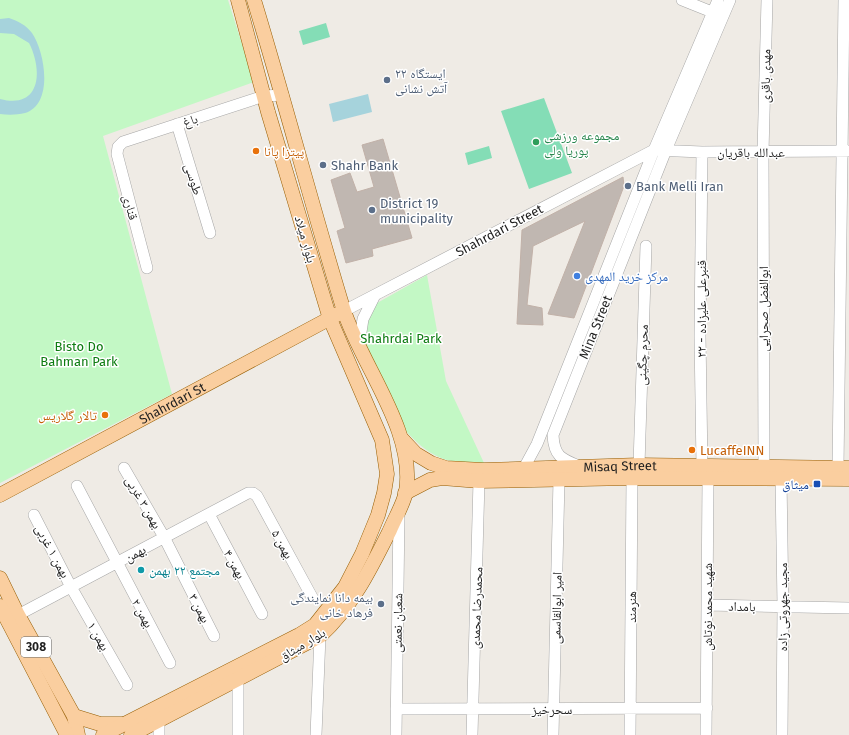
<svg xmlns="http://www.w3.org/2000/svg" width="849" height="735" font-family="'Fira Sans','Noto Naskh Arabic',sans-serif">
	<style>
		.park { fill: #c3f8c5 }
		.pitch { fill: #84ddb6 }
		.water { fill: #a6d3dc }
		.building { fill: #c0b7b1; stroke: #c1b1a8 }
		.lines { fill: none; stroke-linecap: round; stroke-linejoin: round }
		.minor-casing { stroke: #a6a6a6; stroke-width: 12 }
		.major-casing { stroke: #975e03; stroke-width: 15 }
		.minor { stroke: #fff; stroke-width: 11 }
		.major { stroke: #face9f; stroke-width: 14 }
		.service-dot { fill: #5c6f8a; stroke: #fff; stroke-width: 1.5 }
		.leisure-dot { fill: #2e9e5b; stroke: #fff; stroke-width: 1.5 }
		.food-dot { fill: #e8710a; stroke: #fff; stroke-width: 1.5 }
		.shop-dot { fill: #3f7fe0; stroke: #fff; stroke-width: 1.5 }
		.transit-dot { fill: #1a4fb4; stroke: #fff; stroke-width: 1.5 }
		.culture-dot { fill: #0f9aa8; stroke: #fff; stroke-width: 1.5 }
		.labels { text-anchor: middle; stroke-width: 3; stroke-linejoin: round; paint-order: stroke }
		.shield { fill: #fff; stroke: #626262; stroke-width: 1 }
		.shield-label { font-size: 12px; font-weight: bold; fill: #1f1f1f }
		.service-label { font-size: 13px; fill: #4e5e75; stroke: #fff; text-anchor: start }
		.street-label { font-size: 13px; fill: #1f1f1f; stroke: #fff }
		.leisure-label { font-size: 13px; fill: #27864d; stroke: #fff; text-anchor: start }
		.food-label { font-size: 13px; fill: #c56008; stroke: #fff; text-anchor: start }
		.shop-label { font-size: 13px; fill: #366cbe; stroke: #fff; text-anchor: start }
		.park-label { font-size: 13px; fill: #0d7c11; stroke: #fff }
		.transit-label { font-size: 13px; fill: #164399; stroke: #fff; text-anchor: end }
		.culture-label { font-size: 13px; fill: #0d838f; stroke: #fff; text-anchor: start }
	</style>
	<rect width="100%" height="100%" fill="#efebe5"/>
	<path class="park" d="M0,0H228L254,82L103,136L172,394L0,483Z
		M427,275L446,381L484,463C474,463 463,463 452,461C431,458 412,439 399,423L364,341L367,321L377,303Z"/>
	<path class="pitch" d="M326,23L330,37L303,45L299,31Z
		M544,98L572,173L529,189L501,111Z
		M489,146L492,158L468,165L465,153Z"/>
	<path class="water" d="M9,18C18,21 26,25 32,33C45,52 54,104 25,113C17,115 8,115 0,114V99C41,110 43,70 29,43L14,34L0,33V19Z
		M368,94L372,112L333,122L329,104Z"/>
	<path class="building" d="M383,139L412,238L372,249L373,256L346,263L337,231L345,228L331,180L350,173L357,192L374,187L362,145Z
		M623,177L624,186L574,318L548,314L585,221L533,246L527,305L542,308L543,325L517,324L522,230Z"/>
	<g class="lines">
		<g class="minor-casing">
			<path id="minor" d="M682,0L712,12
				M177,124L210,233
				M147,268L117,154L118,147L123,142L264,96L283,95
				M344,311L654,150L702,152L849,151
				M359,345L363,319L375,295
				M639,465L646,246
				M579,466C561,459 554,456 553,435L666,150L730,0
				M702,466L700,336L702,152
				M764,467L763,152L767,0
				M124,468L164,537L214,636
				M524,468L537,444L654,150L718,0
				M838,468L844,0
				M781,479L783,606L782,735
				M77,486L170,663
				M209,514L262,614
				M34,515L71,587L127,685
				M707,605L849,608
				M18,615L248,493H253L257,496L312,597
				M238,680V735
				M396,709L707,708
				M159,735V721
				M316,735L320,636
				M396,735L399,514
				M472,735L479,481
				M553,735L559,480
				M630,735L632,478
				M706,735L708,480"/>
		</g>
		<g class="major-casing">
			<g id="major">
				<path id="s1" d="M402,439L416,454L431,463L446,468L483,470L639,465L849,468"/>
				<path d="M405,493L430,480L442,478L479,481L632,478L849,479"/>
				<path id="s2" d="M0,495L338,314"/>
				<path d="M0,578L18,615L74,716L78,735"/>
				<path d="M0,606L67,735"/>
				<path d="M74,716L100,724H122"/>
				<path d="M103,735L299,635L315,625L345,587L362,554L378,515L384,493L387,474L382,440L330,319L268,112L238,0"/>
				<path d="M131,735L320,636C352,607 371,568 390,530C395,518 403,505 406,492C416,430 361,366 343,308C312,206 285,102 254,0"/>
			</g>
		</g>
		<use href="#minor" class="minor"/>
		<use href="#major" class="major"/>
	</g>
	<g class="service-dot">
		<circle cx="387" cy="80" r="4"/>
		<circle cx="323" cy="165" r="4"/>
		<circle cx="628" cy="186" r="4"/>
		<circle cx="372" cy="210" r="4"/>
		<circle cx="381" cy="604" r="4"/>
	</g>
	<circle class="leisure-dot" cx="536" cy="142" r="4"/>
	<g class="food-dot">
		<circle cx="256" cy="151" r="4"/>
		<circle cx="105" cy="415" r="4"/>
		<circle cx="692" cy="450" r="4"/>
	</g>
	<circle class="shop-dot" cx="577" cy="276" r="4"/>
	<rect class="transit-dot" x="813" y="480" width="8" height="8" rx="2"/>
	<circle class="culture-dot" cx="141" cy="570" r="4"/>
	<g class="labels">
		<rect class="shield" x="21" y="637" width="30" height="20" rx="3"/>
		<g class="shield-label">
			<text x="36" y="651">308</text>
		</g>
		<g class="service-label">
			<text x="395" y="78">ایستگاه ۲۲<tspan x="395" dy="15">آتش نشانی</tspan></text>
			<text x="331" y="170">Shahr Bank</text>
			<text x="636" y="191">Bank Melli Iran</text>
			<text x="380" y="208">District 19<tspan x="380" dy="15">municipality</tspan></text>
			<text x="373" y="602" text-anchor="end">بیمه دانا نمایندگی<tspan x="373" dy="15">فرهاد خانی</tspan></text>
		</g>
		<g class="street-label">
			<text transform="translate(765 76) rotate(-89)" y="5">مهدی باقری</text>
			<text transform="translate(190 120) rotate(-18)" y="5">باغ</text>
			<text x="751" y="157">عبدالله باقریان</text>
			<text transform="translate(194 179) rotate(73)" y="5">طوسی</text>
			<text transform="translate(131 207) rotate(75)" y="5">قناری</text>
			<text transform="translate(499 230) rotate(-28)" y="5">Shahrdari Street</text>
			<text transform="translate(306 239) rotate(74)" y="5">بلوار میلاد</text>
			<text transform="translate(701 309) rotate(-90)" y="5">قنبرعلی علیزاده - ۲۲</text>
			<text transform="translate(763 309) rotate(-90)" y="5">ابوالفضل صحرایی</text>
			<text transform="translate(595 327) rotate(-68)" y="5">Mina Street</text>
			<text transform="translate(642 355) rotate(-88)" y="5">محرم چگینی</text>
			<text dy="5" stroke="none"><textPath href="#s2" startOffset="195">Shahrdari St</textPath></text>
			<text dy="5" stroke="none"><textPath href="#s1" startOffset="228">Misaq Street</textPath></text>
			<text transform="translate(144 502) rotate(60)" y="5">بهمن ۳ غربی</text>
			<text transform="translate(283 544) rotate(62)" y="5">بهمن ۵</text>
			<text transform="translate(53 551) rotate(62)" y="5">بهمن ۱ غربی</text>
			<text transform="translate(135 553) rotate(-28)" y="5">بهمن</text>
			<text transform="translate(235 564) rotate(62)" y="5">بهمن ۴</text>
			<text transform="translate(742 606) rotate(1)" y="5">بامداد</text>
			<text transform="translate(631 607) rotate(-90)" y="5">هنرمند</text>
			<text transform="translate(707 607) rotate(-90)" y="5">شهید محمد نوتاش</text>
			<text transform="translate(782 607) rotate(-90)" y="5">مجید جهروتی زاده</text>
			<text transform="translate(200 608) rotate(63)" y="5">بهمن ۳</text>
			<text transform="translate(476 608) rotate(-88)" y="5">محمدرضا محمدی</text>
			<text transform="translate(556 608) rotate(-89)" y="5">امیر ابوالقاسمی</text>
			<text transform="translate(143 613) rotate(62)" y="5">بهمن ۲</text>
			<text transform="translate(397 623) rotate(-89)" y="5">شعبان نعمتی</text>
			<text transform="translate(99 636) rotate(60)" y="5">بهمن ۱</text>
			<text transform="translate(302 644) rotate(-31)" y="5">بلوار میثاق</text>
			<text x="552" y="714">سحرخیز</text>
		</g>
		<g class="leisure-label">
			<text x="544" y="140">مجموعه ورزشی<tspan x="544" dy="15">پوریا ولی</tspan></text>
		</g>
		<g class="food-label">
			<text x="264" y="156">پیتزا پانا</text>
			<text x="97" y="420" text-anchor="end">تالار گلاریس</text>
			<text x="700" y="455">LucaffeINN</text>
		</g>
		<g class="shop-label">
			<text x="585" y="281">مرکز خرید المهدی</text>
		</g>
		<g class="park-label">
			<text x="401" y="343">Shahrdai Park</text>
			<text x="79" y="351">Bisto Do<tspan x="79" dy="15">Bahman Park</tspan></text>
		</g>
		<g class="transit-label">
			<text x="809" y="489">میثاق</text>
		</g>
		<g class="culture-label">
			<text x="149" y="575">مجتمع ۲۲ بهمن</text>
		</g>
	</g>
</svg>
